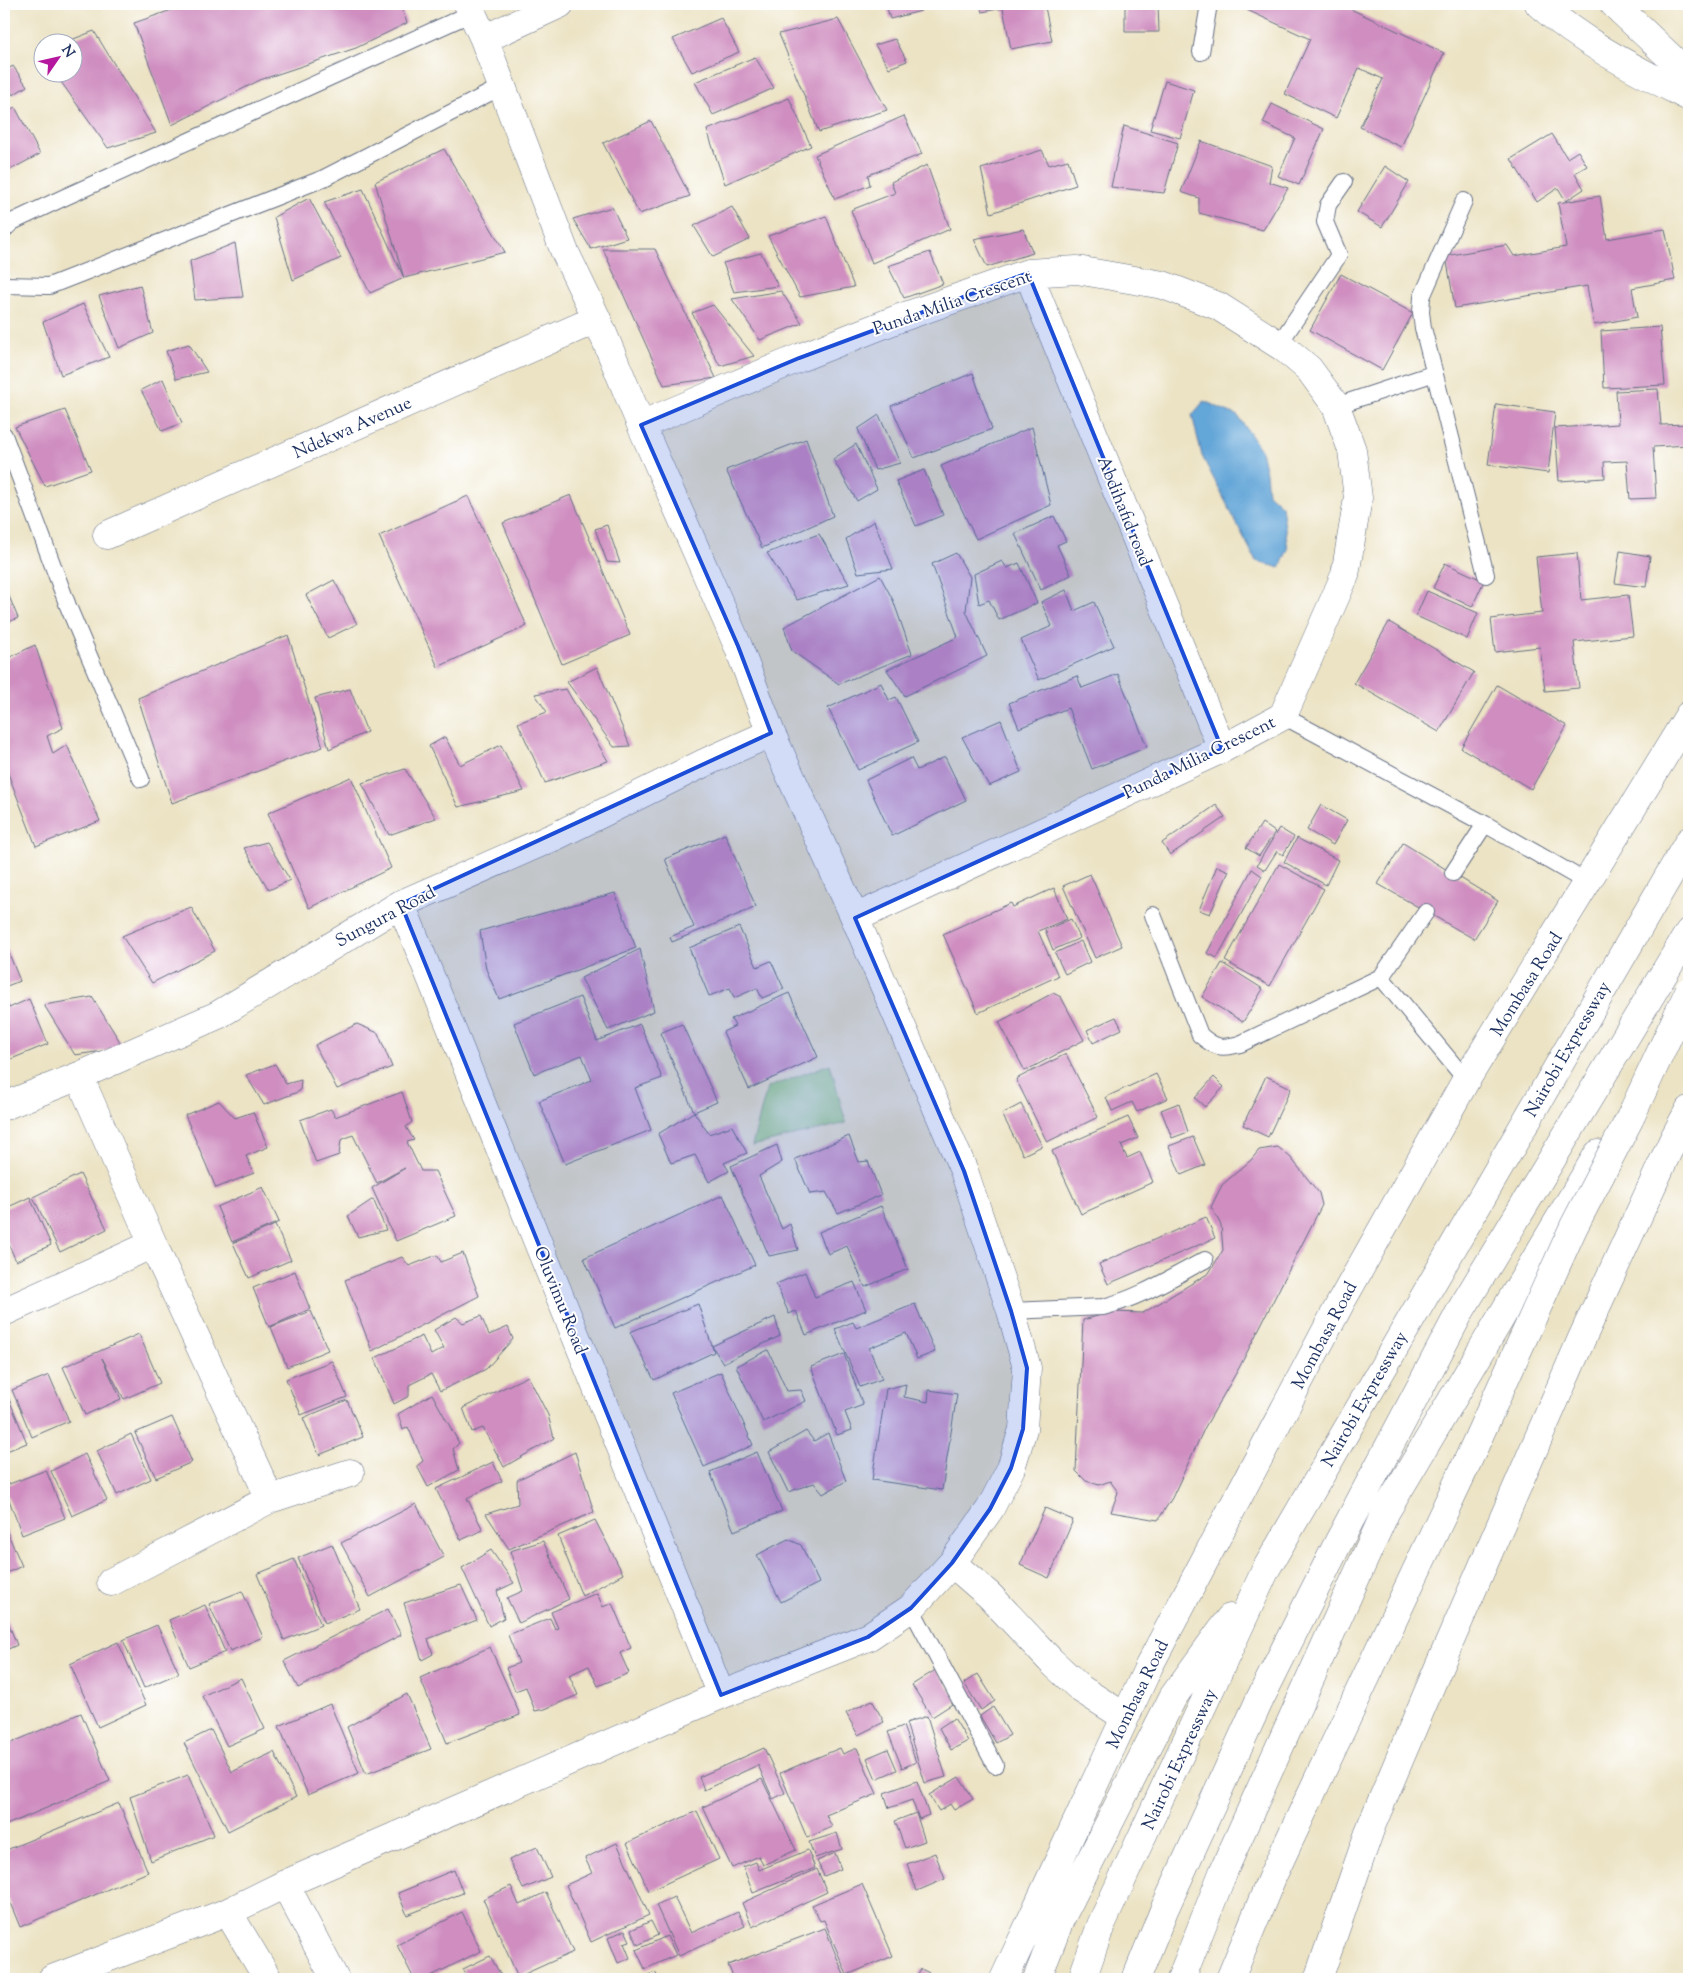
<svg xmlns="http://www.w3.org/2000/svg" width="1693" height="1983" font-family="'Sorts Mill Goudy',serif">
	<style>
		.green { fill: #99cd7e; stroke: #5a7e6e }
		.water { fill: #64a6d8; stroke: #406a9b }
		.building { fill: #cf8dc0 }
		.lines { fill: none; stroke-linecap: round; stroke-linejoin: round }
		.lane-casing { stroke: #646e82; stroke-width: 18 }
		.street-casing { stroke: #646e82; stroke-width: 29 }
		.highway-casing { stroke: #646e82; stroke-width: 29 }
		.lane { stroke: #fff; stroke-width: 16 }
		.street { stroke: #fff; stroke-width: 28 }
		.highway { stroke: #fff; stroke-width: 28 }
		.highway-bridge-casing { stroke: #646e82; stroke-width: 29; stroke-linecap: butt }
		.highway-bridge { stroke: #fff; stroke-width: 28 }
		.marked { fill: #1d4ed8; fill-opacity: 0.2; stroke: #1d4ed8; stroke-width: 4; stroke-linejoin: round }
		.labels { text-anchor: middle; stroke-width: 4; stroke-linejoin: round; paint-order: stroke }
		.street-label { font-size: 18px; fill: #1b2f5e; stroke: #fff }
	</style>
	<rect width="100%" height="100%" fill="#fff"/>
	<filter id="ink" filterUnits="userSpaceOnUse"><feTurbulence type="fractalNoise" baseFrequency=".02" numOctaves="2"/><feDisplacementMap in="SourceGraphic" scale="10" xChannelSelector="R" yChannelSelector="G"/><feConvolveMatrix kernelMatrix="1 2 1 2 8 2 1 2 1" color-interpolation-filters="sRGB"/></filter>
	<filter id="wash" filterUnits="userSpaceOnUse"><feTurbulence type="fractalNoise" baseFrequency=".0096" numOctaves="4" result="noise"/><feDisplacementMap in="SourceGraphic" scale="20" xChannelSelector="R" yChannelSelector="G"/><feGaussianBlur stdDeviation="1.12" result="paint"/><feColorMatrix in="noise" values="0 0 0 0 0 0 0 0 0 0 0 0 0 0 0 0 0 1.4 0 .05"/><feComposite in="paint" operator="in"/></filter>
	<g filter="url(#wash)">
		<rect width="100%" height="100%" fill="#ece3c4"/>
		<path class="green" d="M830,1064L846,1123L752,1146L767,1088Z"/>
		<path class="water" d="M1204,401L1238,416L1261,450L1266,473L1268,493L1282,506L1288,549L1280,568L1256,561L1202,456L1192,415Z"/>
		<g id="blocks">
			<path class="building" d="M189,4H400L407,23L356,48L260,80L172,125L134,23Z
				M886,4H919L921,11L890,19Z
				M980,4H1056L1045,7L1052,41L1011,49L1003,8L982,12Z
				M1125,4H1158L1159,32H1125Z
				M1250,4H1340L1444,53L1401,147L1360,127L1383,79L1359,68L1336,118L1285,94L1310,39L1247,10Z
				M721,18L739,52L692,72L673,39Z
				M838,19L887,110L819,132L779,34Z
				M94,31L156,133L108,148L54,72H72V42H66Z
				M895,39L907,61L889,68L875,45Z
				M755,57L774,88L713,115L695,82Z
				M13,66L27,86L13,95L10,90L4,94V71Z
				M1165,81L1194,90L1180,138L1150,130Z
				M789,98L811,146L725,184L707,130Z
				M1272,104L1324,129L1299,185L1278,176L1295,138L1263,123Z
				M15,107L40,154L4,173V113Z
				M904,116L922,154L868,175L870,185L835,199L815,155Z
				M651,121L690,196L639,214L603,143Z
				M1124,126L1178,143L1164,193L1111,187Z
				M1552,134L1567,158L1578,151L1587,166L1575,173L1584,189L1566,201L1558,188L1537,202L1511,159Z
				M1201,141L1272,166L1269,182L1288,188L1263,230L1199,213V198L1181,192Z
				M444,149L505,252L404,278L375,182Z
				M1042,150L1049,165L1068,160L1076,185L991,213L981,169Z
				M927,165L950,229L872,263L851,210L895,193L891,182Z
				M1385,166L1409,182L1382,227L1357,212Z
				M363,189L404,278L370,293L324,202Z
				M1600,196L1607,239L1665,229L1675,280L1632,288L1637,317L1594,325L1587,286L1455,308L1446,256L1507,245L1514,256L1566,247L1558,203Z
				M309,198L341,258L293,280L274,217Z
				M612,207L627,238L591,249L573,219Z
				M732,207L750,239L713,257L694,226Z
				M826,216L854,287L800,297L768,236Z
				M1023,229L1033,253L987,267L974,239Z
				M235,243L243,297L195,300L190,261Z
				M603,249H655L716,378L664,385Z
				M930,252L943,284L904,298L888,266Z
				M761,253L778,286L734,292L723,263Z
				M1341,274L1413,313L1382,370L1310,330Z
				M140,285L153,333L119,348L99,296Z
				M781,291L802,323L760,340L732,299Z
				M83,304L109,357L61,375L43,322Z
				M713,305L754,356L720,366L692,313Z
				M1660,327L1665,385L1604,388L1601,331Z
				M189,344L207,372L176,379L166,351Z
				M973,373L992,429L914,458L891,406Z
				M163,379L182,423L162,431L141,390Z
				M1658,389L1661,425L1689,424V445L1653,447L1656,498L1630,499L1627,461L1604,462L1605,478L1559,481L1555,428L1618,424L1616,391Z
				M1496,404L1555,412L1548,473L1488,465Z
				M65,410L91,470L45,486L15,427Z
				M879,415L900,463L875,470L858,429Z
				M1032,427L1051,505L976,539L941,466Z
				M806,439L833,516L762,548L726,470Z
				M856,444L877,489L857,501L833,459Z
				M924,470L943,515L916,526L896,481Z
				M571,495L630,635L562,664L503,523Z
				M468,496L527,626L438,667L379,536Z
				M1054,516L1066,541L1057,545L1071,575L1041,590L1015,534Z
				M874,521L893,569L858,573L846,539Z
				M607,525L620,563L607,562L595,529Z
				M819,534L849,584L797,600L767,553Z
				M1620,551L1650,556L1646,587L1615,583Z
				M956,553L970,577L966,611L987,656L905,696L887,670L958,637L932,564Z
				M1577,553L1581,600L1628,595L1633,636L1574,642L1579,688L1545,691L1540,647L1495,652L1491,619L1542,613L1536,557Z
				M1002,561L1007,568L1019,563L1037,603L999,620L989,600L979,604L974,574Z
				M1445,563L1484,581L1472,607L1433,588Z
				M880,576L893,600L912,654L839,684L792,651L784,627Z
				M334,580L357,624L328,638L306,595Z
				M4,584L18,618L4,624Z
				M1066,590L1074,611L1094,602L1114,646L1039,680L1021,640L1052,626L1041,602Z
				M1427,591L1478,613L1467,639L1416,616Z
				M1389,622L1474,672L1439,732L1354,683Z
				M288,635L323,747L172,803L138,698Z
				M35,645L63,728L47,736L53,754L67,745L100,821L36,846L4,763V660Z
				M597,667L630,746L614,747L567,682Z
				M1118,674L1147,747L1092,769L1068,708L1019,728L1009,703L1077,676L1082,688Z
				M881,683L889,700L896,697L918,742L858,770L828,708Z
				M1497,685L1567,726L1531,789L1461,748Z
				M350,689L367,732L329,749L315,698Z
				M566,689L608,761L545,783L518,723L547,712L535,694Z
				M1001,720L1021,772L989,786L962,737Z
				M445,737L460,765L501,745L524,791L458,807L429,746Z
				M945,757L966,800L892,836L866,780L911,758L917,770Z
				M405,769L436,818L389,835L362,783Z
				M351,777L391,868L309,908L268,813Z
				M1216,805L1225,817L1170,855L1162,843Z
				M1321,805L1347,820L1333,845L1307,830Z
				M1262,823L1275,832L1259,856L1246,848Z
				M1279,828L1294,837L1283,855L1277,851L1265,870L1257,865Z
				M725,834L756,907L672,942L670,937L694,927L665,859Z
				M1297,838L1338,860L1326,885L1284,862Z
				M267,842L290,880L269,890L244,848Z
				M1403,843L1498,901L1474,939L1378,884Z
				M1279,864L1324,889L1270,986L1225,961Z
				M1217,866L1229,871L1210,914L1199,910Z
				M1252,869L1262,876L1217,958L1207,953Z
				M1090,874L1122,946L1095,958L1063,886Z
				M1054,888L1067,919L1038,931L1058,976L978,1013L943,934L1011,903L1013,907Z
				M615,893L636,948L499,999L486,969L480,931Z
				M191,907L215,951L152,983L122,936Z
				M1071,919L1080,938L1053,950L1045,930Z
				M739,927L757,967L771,961L784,989L762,998L757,988L734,998L730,988L709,996L689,948Z
				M1081,941L1090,962L1065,974L1055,953Z
				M6,946L20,981L4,987V947Z
				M640,949L654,1011L608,1030L581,978Z
				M1222,963L1263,989L1243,1022L1202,997Z
				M789,993L818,1057L749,1089L723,1032L735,1026L731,1019Z
				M1053,993L1061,997L1084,1040L1025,1071L999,1022Z
				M4,996L9,1008L29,999L48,1044L4,1062Z
				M92,997L124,1048L75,1055L44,1005Z
				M580,997L597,1041L640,1024L662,1078L635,1088L651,1130L565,1164L539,1101L592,1080L582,1055L534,1074L514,1023Z
				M1116,1017L1122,1029L1093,1043L1087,1030Z
				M357,1024L378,1033L392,1067L337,1089L315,1045Z
				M682,1024L717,1102L694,1112L660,1033Z
				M1066,1054L1098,1117L1047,1142L1016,1079Z
				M275,1064L286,1084L301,1080L300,1091L264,1105L246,1075Z
				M1156,1074L1168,1098L1137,1112L1132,1102L1112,1111L1106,1097Z
				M1266,1076L1291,1088L1268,1137L1243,1125Z
				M1214,1077L1224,1087L1205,1107L1195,1098Z
				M402,1092L412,1122L406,1127L414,1140L407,1142L421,1171H435L456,1216L396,1241L372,1188L405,1168L377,1183L353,1135L341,1140L339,1155L316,1163L300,1120L331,1109L335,1117Z
				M219,1101L235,1118L253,1112L268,1147L246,1156L254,1173L216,1188L185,1115Z
				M1179,1103L1188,1132L1172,1138L1161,1110Z
				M1021,1104L1042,1146L1023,1155L1002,1114Z
				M694,1112L709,1134L732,1126L747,1153L724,1163L729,1171L709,1182L695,1155L671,1163L658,1134Z
				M1128,1117L1138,1138L1121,1145L1127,1158L1140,1152L1153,1182L1081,1214L1052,1151Z
				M849,1136L859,1162L868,1161L881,1195L838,1213L826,1192L810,1194L795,1159Z
				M1193,1137L1205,1165L1181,1175L1169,1146Z
				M777,1145L782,1162L759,1176L782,1229L790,1224L798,1250L769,1256L731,1166Z
				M1278,1147L1291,1158L1319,1193L1322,1205L1239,1368L1205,1427L1172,1498L1158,1520L1111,1512L1118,1492L1110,1481L1099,1485L1086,1481L1076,1471L1083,1320L1112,1312L1143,1313L1209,1273L1223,1250L1221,1225L1211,1207L1222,1185L1251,1160L1259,1150Z
				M80,1174L107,1229L60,1252L33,1197Z
				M263,1187L279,1222L232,1242L217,1207Z
				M723,1195L755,1265L615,1328L584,1258Z
				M30,1197L51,1245L16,1261L4,1234V1209Z
				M373,1199L386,1230L358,1237L348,1216Z
				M881,1206L908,1269L865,1287L847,1246L828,1254L819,1232Z
				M1206,1217L1215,1238L1108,1284L1099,1264Z
				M275,1225L291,1260L249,1278L233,1243Z
				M463,1253L479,1296L372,1351L345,1280L402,1257L409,1266L437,1255L441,1262Z
				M295,1271L310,1309L269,1327L253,1288Z
				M805,1272L815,1297L854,1282L866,1310L806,1335L796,1311L789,1314L776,1284Z
				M698,1304L714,1352L654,1380L630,1332Z
				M915,1304L935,1352L917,1359L906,1333L869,1348L882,1379L860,1387L835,1329L853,1322L856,1328Z
				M311,1311L328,1350L287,1367L271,1327Z
				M481,1316L489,1335L508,1327L513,1339L486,1369L440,1391L431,1374L409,1385V1396L394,1404L375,1358L422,1336L431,1355L444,1348L434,1330L456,1317L463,1323Z
				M775,1317L780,1336L723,1363L712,1346Z
				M139,1334L160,1383L124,1399L102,1358L121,1399L85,1415L63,1367Z
				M768,1350L787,1391L801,1390L806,1401L763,1422L736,1366Z
				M844,1354L863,1405L845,1412L852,1430L837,1435L811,1367Z
				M332,1361L347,1397L301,1415L286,1379Z
				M721,1372L753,1445L704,1467L671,1393Z
				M49,1375L69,1421L32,1437L12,1390Z
				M528,1376L548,1415L554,1438L504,1467L483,1428L472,1432L463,1408Z
				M906,1384L904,1397L928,1402L929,1390L957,1394L942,1490L872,1480L886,1389Z
				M6,1392L27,1443L4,1452V1393Z
				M432,1394L459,1443L453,1449L459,1470L428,1487L417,1466L423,1461L408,1427L403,1430L398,1414Z
				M347,1400L363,1437L319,1455L303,1418Z
				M172,1417L192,1462L156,1478L135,1433Z
				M806,1431L814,1441L828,1433L846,1481L823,1494L814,1483L788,1492L769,1452Z
				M131,1434L151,1479L117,1495L97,1451Z
				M575,1452L594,1512L509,1549L486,1514L518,1504L517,1480Z
				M757,1452L782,1511L734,1531L710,1472Z
				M85,1454L107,1500L72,1516L51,1471Z
				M493,1462L502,1481L467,1498L483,1530L461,1540L436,1489Z
				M46,1470L65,1518L22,1535L4,1486Z
				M416,1504L444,1557L370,1597L341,1543Z
				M1045,1508L1073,1520L1049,1578L1020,1565Z
				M595,1520L623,1574L582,1596L558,1536Z
				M4,1525L22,1566L4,1574Z
				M788,1539L801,1545L819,1583L781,1602L757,1555Z
				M543,1541L569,1599L519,1623L507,1598L523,1591L510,1551Z
				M332,1544L360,1609L325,1623L298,1558Z
				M491,1550L514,1583L497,1591L504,1618L489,1626L462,1568Z
				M294,1559L321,1625L284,1640L257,1574Z
				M461,1585L477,1620L428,1639L433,1654L422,1660L404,1603Z
				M242,1591L263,1637L230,1651L209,1604Z
				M597,1593L603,1607L612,1603L631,1648L620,1653L629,1673L598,1686L589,1666L569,1675L578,1695L545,1709L535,1711L526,1687L515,1691L506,1668L519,1663L508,1635L550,1618L555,1629L558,1628L551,1612Z
				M205,1605L225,1652L189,1667L169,1620Z
				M388,1609L401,1635L298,1688L284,1661Z
				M4,1612L17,1645L4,1651Z
				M157,1625L179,1673L144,1688L123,1640Z
				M118,1642L146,1705L98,1727L70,1664Z
				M490,1647L520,1715L447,1743L420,1678Z
				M937,1669L957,1701L932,1717L912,1685Z
				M978,1674L995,1701L981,1710L964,1683Z
				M241,1678L265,1729L227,1746L202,1696Z
				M407,1694L431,1749L366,1774L347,1727Z
				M872,1700L884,1722L858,1735L846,1713Z
				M330,1704L359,1773L308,1795L279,1726Z
				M993,1707L1010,1735L996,1743L980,1716Z
				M81,1713L110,1781L4,1826V1746Z
				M927,1716L946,1777L925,1783L906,1723Z
				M954,1718L968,1741L951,1750L939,1728Z
				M903,1726L916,1762L902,1768L888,1732Z
				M211,1730L232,1772L274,1752L296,1797L228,1831L184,1743Z
				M764,1748L785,1793L773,1799L758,1765L704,1790L699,1777Z
				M840,1748L843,1754L857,1748L877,1794L826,1815L832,1827L807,1838L780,1773Z
				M888,1749L897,1770L876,1779L867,1758Z
				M188,1775L214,1835L151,1861L130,1797Z
				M959,1777L973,1799L954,1810L950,1804L939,1811L929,1795Z
				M762,1779L796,1850L763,1865L759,1856L732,1868L703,1807Z
				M917,1781L929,1815L919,1819L912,1800L889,1808L884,1793Z
				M119,1803L148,1872L20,1927L4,1888V1851Z
				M697,1811L719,1859L649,1891L627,1843Z
				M916,1813L925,1841L905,1848L895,1821Z
				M837,1833L842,1849L815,1858L809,1842Z
				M617,1843L649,1915L591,1942L566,1885L592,1873L585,1858Z
				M537,1847L551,1877L523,1889L509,1860Z
				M808,1850L815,1868L753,1893L743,1867L756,1862L759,1870Z
				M835,1853L841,1869L824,1876L817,1861Z
				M935,1853L945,1879L917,1891L907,1864Z
				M817,1869L827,1892L752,1927L742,1903Z
				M454,1870L463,1893L407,1915L398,1893Z
				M862,1884L893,1956L847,1975L824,1920L820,1921L812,1905Z
				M511,1886L519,1905L546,1892L573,1952L518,1977L483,1899Z
				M674,1897L691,1933L738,1912L745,1926L679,1956L656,1905Z
				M462,1912L481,1951L425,1979H414L397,1945Z
				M651,1921L658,1935L638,1945L631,1930Z
				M825,1928L844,1975L842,1979H734L728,1965Z
				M625,1930L630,1941L624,1943L630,1958L618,1963L608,1938Z
				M667,1936L676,1955L645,1969L636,1950Z
				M490,1956L503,1979H469L463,1969Z
				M921,1969L942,1979H916Z
				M655,1972L659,1979H639Z"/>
		</g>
	</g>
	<g filter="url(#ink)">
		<use href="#blocks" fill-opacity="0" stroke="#646e82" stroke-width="1"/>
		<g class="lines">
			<g class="lane-casing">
				<path id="lane" d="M1201,52L1209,4
					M1464,201L1422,297L1421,312L1423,328L1486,575
					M4,230L12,222L65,197L472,13
					M4,285L49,286L322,179L501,87
					M1279,344L1339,255L1325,222L1328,205L1344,182
					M1336,406L1435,373
					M4,435L68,606L141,779
					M1283,716L1485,824L1588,883
					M1453,873L1485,824
					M1426,912L1381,977L1466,1080
					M1153,915L1200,1035C1215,1048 1221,1049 1240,1044L1381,977
					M1011,1311L1103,1307C1140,1298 1172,1277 1205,1260
					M911,1608L995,1765"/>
			</g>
			<g class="street-casing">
				<path id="street" d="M1539,4C1584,44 1637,70 1689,97
					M1614,4L1689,75
					M484,39L560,4
					M1028,273L1222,749
					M641,425L799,358L900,318L1028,273L1077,270L1163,285L1218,306L1284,348L1309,369L1336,406L1352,450L1358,498L1345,575L1283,716L1222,749L855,918
					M107,535L597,319
					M401,904L721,1695
					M4,1106L79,1076L218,1015L401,904L556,836L704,763L771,733
					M6,1311L153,1244L79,1076
					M270,1499L350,1473
					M952,1563L990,1596L1050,1660L1081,1689L1125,1717
					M111,1582L270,1499L153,1244
					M285,1884L335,1979
					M228,1912L268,1979
					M52,1979L228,1912L285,1884L721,1695L868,1637L911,1608L952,1563L990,1509L1011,1468L1023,1429L1027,1368L1011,1311L964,1171L855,918L771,733L738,646L641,425L597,319L564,250L484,39L468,4"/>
			</g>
			<g class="highway-casing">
				<path id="highway" d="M1004,1979L1149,1666L1341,1302L1466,1080L1689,715
					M1037,1979L1060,1920L1173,1697L1230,1618
					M1082,1979L1101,1925L1266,1569L1689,841
					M1136,1979L1164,1910L1260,1699L1338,1543L1462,1308L1689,932
					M1181,1979L1224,1870L1386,1511L1598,1154
					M1318,1979L1372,1824L1434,1678L1582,1338L1674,1138L1689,1110"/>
			</g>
			<use href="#lane" class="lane"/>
			<use href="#street" class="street"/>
			<use href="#highway" class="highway"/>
			<g class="highway-bridge-casing">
				<path id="highway-bridge" d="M1230,1979L1273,1875L1465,1467L1574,1226L1630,1118L1689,991"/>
			</g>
			<use href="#highway-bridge" class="highway-bridge"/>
		</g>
	</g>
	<path class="marked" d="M1028,273L1222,749L855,918L964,1171L1011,1311L1027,1368L1023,1429L1011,1468L990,1509L952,1563L911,1608L868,1637L721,1695L401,904L771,733L738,646L641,425L799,358Z"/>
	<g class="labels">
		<g class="street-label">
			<text transform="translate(952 302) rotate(-19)" y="6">Punda Milia Crescent</text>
			<text transform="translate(352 427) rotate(-24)" y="6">Ndekwa Avenue</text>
			<text transform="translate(1125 511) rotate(68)" y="6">Abdihafid road</text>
			<text transform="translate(1199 757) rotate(-26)" y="6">Punda Milia Crescent</text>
			<text transform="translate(385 916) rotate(-28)" y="6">Sungura Road</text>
			<text transform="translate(1526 984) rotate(-58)" y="6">Mombasa Road</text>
			<text transform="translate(1567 1049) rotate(-60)" y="6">Nairobi Expressway</text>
			<text transform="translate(561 1300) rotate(68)" y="6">Oluvimu Road</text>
			<text transform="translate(1324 1335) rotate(-62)" y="6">Mombasa Road</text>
			<text transform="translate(1364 1399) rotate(-60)" y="6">Nairobi Expressway</text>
			<text transform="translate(1137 1694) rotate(-64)" y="6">Mombasa Road</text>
			<text transform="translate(1179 1759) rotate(-65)" y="6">Nairobi Expressway</text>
		</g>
	</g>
	<rect width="1693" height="1983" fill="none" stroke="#fff" stroke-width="20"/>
	<g transform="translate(58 58) rotate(56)"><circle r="24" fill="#ffffff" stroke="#a4acbf"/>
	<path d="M0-4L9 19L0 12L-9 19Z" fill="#b5179e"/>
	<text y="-8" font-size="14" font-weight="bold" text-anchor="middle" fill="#1b2f5e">N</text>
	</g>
</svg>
